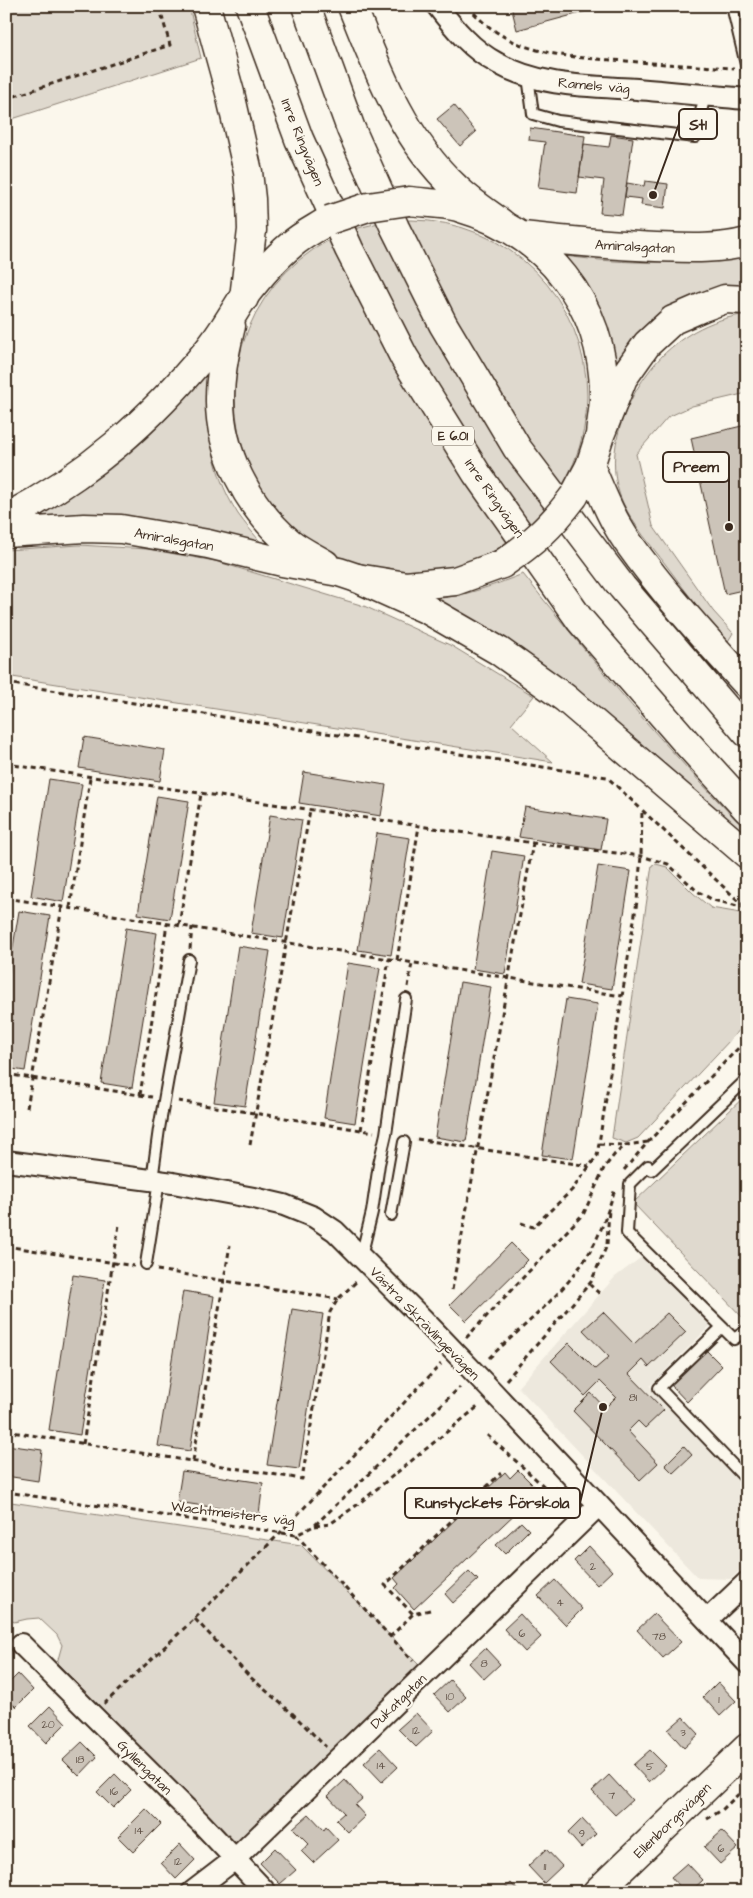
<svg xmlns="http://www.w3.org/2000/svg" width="753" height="1898" font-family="'Architects Daughter',sans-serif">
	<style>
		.built { fill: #ede8dd }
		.green { fill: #dfd9ce; stroke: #8d8276 }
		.building { fill: #ccc4b9; stroke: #3b2a1e }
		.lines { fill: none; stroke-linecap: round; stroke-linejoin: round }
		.lane-casing { stroke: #3b2a1e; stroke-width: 14 }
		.street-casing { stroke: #3b2a1e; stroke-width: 24 }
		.secondary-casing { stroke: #3b2a1e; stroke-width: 31 }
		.highway-casing { stroke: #3b2a1e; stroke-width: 31 }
		.path { stroke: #3b2a1e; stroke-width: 3; stroke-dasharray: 5 4; stroke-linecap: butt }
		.lane { stroke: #fbf7ec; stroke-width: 10 }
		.street { stroke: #fbf7ec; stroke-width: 20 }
		.secondary { stroke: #fbf7ec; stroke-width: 28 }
		.highway { stroke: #fbf7ec; stroke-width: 28 }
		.secondary-bridge-casing { stroke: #3b2a1e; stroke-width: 31; stroke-linecap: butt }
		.secondary-bridge { stroke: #fbf7ec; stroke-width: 28 }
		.labels { text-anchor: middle; stroke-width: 4.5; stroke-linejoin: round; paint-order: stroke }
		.number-label { font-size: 11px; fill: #5f5045 }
		.shield { fill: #fbf7ec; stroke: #75685c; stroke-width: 1 }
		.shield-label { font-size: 12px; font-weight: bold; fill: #3b2a1e }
		.street-label { font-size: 14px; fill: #3b2a1e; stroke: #fbf7ec }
		.leader { fill: none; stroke: #3b2a1e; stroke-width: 2 }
		.callout-dot { fill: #3b2a1e; stroke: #fbf7ec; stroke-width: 2 }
		.callout { fill: #fbf7ec; stroke: #3b2a1e; stroke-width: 2 }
		.callout-label { font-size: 15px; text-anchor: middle; font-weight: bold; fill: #3b2a1e }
	</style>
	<rect width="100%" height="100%" fill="#fbf7ec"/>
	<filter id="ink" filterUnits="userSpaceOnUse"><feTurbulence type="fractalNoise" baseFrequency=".02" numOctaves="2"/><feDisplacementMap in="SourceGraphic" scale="10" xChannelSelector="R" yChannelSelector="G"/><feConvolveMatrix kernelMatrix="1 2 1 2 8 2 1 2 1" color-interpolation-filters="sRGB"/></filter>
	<g filter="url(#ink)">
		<path class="built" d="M643,1256L711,1325L650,1386L747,1489V1563L731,1579L698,1578L518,1387L615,1277Z"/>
		<path class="green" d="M6,6H189L201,58L6,121Z
			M235 396a176 176 0 1 1 352 0a176 176 0 1 1-352 0Z
			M747,253L745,288L616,367L591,295L581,277L565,256C629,265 683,264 747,253Z
			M741,315H747V393L692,406L668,417L636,454L653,526L713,611L733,633L727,643C706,618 686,592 666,565C651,545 634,526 623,503C603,460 621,409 647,374C669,343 703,321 741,315Z
			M209,371C208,424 208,467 238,514C245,524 254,534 262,544L14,525C97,489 151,440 209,371Z
			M79,545L147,549L215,561L364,606L452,646L534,696L511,724L553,762L6,676V550Z
			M523,574C594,663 667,750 747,831V852L428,599C462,598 491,586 523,574Z
			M656,864L667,867L693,893L711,908L741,913L747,919V1022L638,1138L626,1143L612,1138L652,865Z
			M747,1094V1317L744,1319L633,1203Z
			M11,1502L301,1545L421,1667L237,1846L57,1663L62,1645L57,1635L39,1618L27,1619L14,1622L6,1616V1527Z"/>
		<path class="building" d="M511,6H606L517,30Z
			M454,105L476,132L460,146L437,119Z
			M530,128L585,136L577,193L538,188L545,142L529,140Z
			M611,135L633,138L622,215L600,213L604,180L579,177L584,144L609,147Z
			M645,181L668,184L665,208L641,205L642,199L625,197L627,183L644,186Z
			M746,425L747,589L725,594L691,438Z
			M84,737L165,750L160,781L79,768Z
			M304,772L386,785L381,816L299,803Z
			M49,779L82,784L63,902L31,896Z
			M157,796L189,801L170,919L138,914Z
			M525,807L606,819L601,850L519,837Z
			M270,815L302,820L283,938L251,933Z
			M377,833L410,838L391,955L358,950Z
			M492,851L524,856L505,974L473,969Z
			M598,866L631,871L612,989L579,984Z
			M19,911L50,916L25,1071L6,1068V989Z
			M126,928L157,933L132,1088L101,1083Z
			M238,946L270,951L245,1106L214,1102Z
			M348,963L380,968L355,1123L324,1118Z
			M460,982L491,987L466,1142L435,1137Z
			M566,999L598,1004L573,1159L542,1155Z
			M511,1243L528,1260L466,1321L450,1305Z
			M73,1275L105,1280L80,1435L49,1430Z
			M183,1291L214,1296L190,1451L158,1446Z
			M292,1309L323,1314L299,1469L267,1465Z
			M603,1312L634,1344L667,1313L686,1332L649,1367L643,1360L629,1374L664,1410L645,1428L638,1421L628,1431L658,1463L640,1480L573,1411L591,1393L605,1408L616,1397L600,1381L585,1396L551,1361L569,1343L595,1369L609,1357L583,1330Z
			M705,1349L722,1366L687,1402L669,1383Z
			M6,1445L42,1450L38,1481L6,1476Z
			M684,1446L692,1455L673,1473L665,1465Z
			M518,1470L539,1491L414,1609L395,1588L399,1584L394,1578L505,1472L510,1478Z
			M182,1471L263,1483L259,1514L177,1502Z
			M521,1522L529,1530L505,1554L496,1545Z
			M589,1546L612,1571L597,1585L574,1561Z
			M469,1571L478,1580L453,1603L445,1594Z
			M555,1580L582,1609L566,1625L538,1596Z
			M520,1614L541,1637L525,1652L504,1629Z
			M654,1614L681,1642L663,1658L637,1630Z
			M485,1648L500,1664L484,1679L469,1663Z
			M18,1674L33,1690L16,1707L6,1698V1686Z
			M450,1680L466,1697L450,1712L434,1695Z
			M718,1682L736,1701L720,1716L703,1697Z
			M50,1706L66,1723L46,1743L30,1726Z
			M416,1713L433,1731L416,1747L398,1729Z
			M683,1717L699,1734L684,1748L668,1730Z
			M82,1742L97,1757L79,1776L63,1760Z
			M380,1748L398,1767L382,1782L364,1763Z
			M650,1750L666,1766L649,1782L633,1765Z
			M115,1774L131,1790L113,1808L97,1792Z
			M609,1775L632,1800L615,1815L592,1791Z
			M345,1780L362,1799L355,1805L365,1816L348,1832L336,1820L344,1813L328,1796Z
			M146,1809L161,1824L133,1852L118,1837Z
			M309,1814L324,1830L326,1827L338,1840L313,1863L301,1851L309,1844L293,1828Z
			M582,1819L596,1834L581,1848L568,1833Z
			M722,1831L738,1848L720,1864L704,1847Z
			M180,1844L195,1860L176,1879L161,1863Z
			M275,1848L296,1870L280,1884L260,1863Z
			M546,1849L562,1866L544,1883L528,1866Z
			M687,1863L703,1880L690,1892H684L671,1877Z
			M511,1883L519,1892H501Z"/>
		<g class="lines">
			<g class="lane-casing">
				<path id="lane" d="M732,6L747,69
					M528,76L533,114L558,121L695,137L705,95
					M747,1079L652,1170L648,1166L630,1184L627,1233L722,1327L659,1388L747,1480
					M152,1180L159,1129L189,960
					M391,1215L404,1142
					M361,1257L372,1212L379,1164L386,1134L406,999
					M146,1264L159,1181
					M722,1327L734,1339L747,1330"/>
			</g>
			<g class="street-casing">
				<path id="street" d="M437,6C454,28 472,50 497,63C540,87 589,86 637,89C674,92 710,96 747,99
					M6,1161L173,1183L254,1198L284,1205L314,1217L335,1231L423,1319L493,1392L747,1663
					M707,1620L747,1582
					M21,1644L201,1823L266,1892
					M192,1892L235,1859L599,1505"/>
			</g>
			<g class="secondary-casing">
				<path id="secondary" d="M409,201C424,203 442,203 458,207C545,232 605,304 604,397C604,409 601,422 600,435
					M522,236C568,241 610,245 656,247C686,248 717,250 747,242
					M231,326C225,350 220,373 220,398C219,451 248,507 289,542C299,550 313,557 325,564
					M574,496L590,466L600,435L623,378L647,344L673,320L703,307L725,299L747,300
					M6,518C89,474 150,421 209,349C223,332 233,313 245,295C259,277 274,259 291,245C302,235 317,228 329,220
					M6,533L84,528L121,529L208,544L282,562L339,572L357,578L406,586L455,581L502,564
					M597,1892L747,1748"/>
			</g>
			<g class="highway-casing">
				<path id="highway" d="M206,6L230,93L248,172L251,199L252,230L244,298
					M250,6L299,139L349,249L404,357L477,474L580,620L686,742L747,809
					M306,6L351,129L395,228L443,324L517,448L622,587L747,733
					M352,6C378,71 403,139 456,188C469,201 486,212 501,223
					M590,466C601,491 611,518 627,541C663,592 705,638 747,684
					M357,578L428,610L499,651L565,698L747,854"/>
			</g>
			<path class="path" d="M468,6C508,56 568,57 626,61C662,64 698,66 734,68
				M6,99L170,45L159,6
				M6,683L607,777L747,909
				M6,764L533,843L641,856L668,864L697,891L713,900L746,908
				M6,898L622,996
				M70,908L90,778
				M179,925L201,794
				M190,949L192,927
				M397,960L419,826
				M408,987L412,963
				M6,1074L152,1097
				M140,1095L167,924
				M178,1101L374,1132
				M27,1108L62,907
				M361,1130L389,959
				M417,1139L589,1166
				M599,1144L625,1145
				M250,1145L310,810
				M624,1170L648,1142L747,1039
				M521,1223L533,1227L572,1190L597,1156L637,901L641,856L642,811
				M6,1236L12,1206
				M6,1246L134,1266
				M157,1270L338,1299
				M589,1284L600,1294
				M452,1290L533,843
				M466,1338L584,1213L604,1168L615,1154L626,1145L648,1142
				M489,1358C527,1322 576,1285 598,1236C605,1221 610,1204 615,1189
				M506,1380L591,1282L607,1245L609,1208
				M6,1431L302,1479L330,1312L338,1299L358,1280
				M487,1435L548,1490L557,1488
				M83,1444L119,1225
				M193,1461L230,1245
				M6,1492L296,1535L314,1526L460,1387
				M315,1526L330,1524L357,1505L480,1405
				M296,1535L413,1661
				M430,1610L413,1614L385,1585L501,1473
				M195,1619L249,1676L293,1714L326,1747
				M390,1637L413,1614
				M104,1704L192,1621L280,1533L441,1364
				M707,1819L722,1810L747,1786"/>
			<use href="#lane" class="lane"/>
			<use href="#street" class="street"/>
			<use href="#secondary" class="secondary"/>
			<use href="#highway" class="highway"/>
			<g class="secondary-bridge-casing">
				<path id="secondary-bridge" d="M329,220L368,207L409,201
					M502,564C534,542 550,528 574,496"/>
			</g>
			<use href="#secondary-bridge" class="secondary-bridge"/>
		</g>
	</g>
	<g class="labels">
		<g class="number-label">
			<text x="633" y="1401">81</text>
			<text x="593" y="1570">2</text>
			<text x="560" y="1606">4</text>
			<text x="522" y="1637">6</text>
			<text x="659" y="1640">78</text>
			<text x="484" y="1667">8</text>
			<text x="450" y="1700">10</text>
			<text x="719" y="1703">1</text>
			<text x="48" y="1728">20</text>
			<text x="416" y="1734">12</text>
			<text x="683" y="1736">3</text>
			<text x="80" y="1763">18</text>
			<text x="381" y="1769">14</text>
			<text x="650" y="1770">5</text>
			<text x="114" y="1795">16</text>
			<text x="612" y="1799">7</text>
			<text x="139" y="1834">14</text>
			<text x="582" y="1837">9</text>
			<text x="721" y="1852">6</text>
			<text x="178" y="1865">12</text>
			<text x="545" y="1870">11</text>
		</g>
		<rect class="shield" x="432" y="426.5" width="42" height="19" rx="4"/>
		<g class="shield-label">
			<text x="453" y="440">E 6.01</text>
		</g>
		<g class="street-label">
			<text transform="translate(594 85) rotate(5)" y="5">Ramels väg</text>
			<text transform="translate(303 142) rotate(68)" y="5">Inre Ringvägen</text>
			<text transform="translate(635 246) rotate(3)" y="5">Amiralsgatan</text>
			<text transform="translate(495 498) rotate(55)" y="5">Inre Ringvägen</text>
			<text transform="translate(174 539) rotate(10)" y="5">Amiralsgatan</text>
			<text transform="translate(425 1323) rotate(46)" y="5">Västra Skrävlingevägen</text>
			<text transform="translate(233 1513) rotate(7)" y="5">Wachtmeisters väg</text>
			<text transform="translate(398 1701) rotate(-44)" y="5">Dukatgatan</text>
			<text transform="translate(145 1767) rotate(45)" y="5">Gyllengatan</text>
			<text transform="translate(672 1820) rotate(-44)" y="5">Ellenborgsvägen</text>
		</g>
	</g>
	<path class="leader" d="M653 195L679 124M729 527L729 467M603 1407L580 1503"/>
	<g class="callout-dot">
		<circle cx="653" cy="195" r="5"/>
		<circle cx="729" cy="527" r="5"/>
		<circle cx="603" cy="1407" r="5"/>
	</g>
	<g class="callout">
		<rect x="679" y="109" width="38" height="30" rx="5"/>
		<rect x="663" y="452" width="66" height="30" rx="5"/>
		<rect x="405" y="1488" width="175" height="30" rx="5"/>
	</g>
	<g class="callout-label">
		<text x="698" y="130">St1</text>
		<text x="696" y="472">Preem</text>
		<text x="492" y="1508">Runstyckets förskola</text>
	</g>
	<rect width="753" height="1898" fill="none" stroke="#fbf7ec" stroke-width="25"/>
	<rect x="12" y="12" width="728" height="1873" fill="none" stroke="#3b2a1e" stroke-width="2" filter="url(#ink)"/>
</svg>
